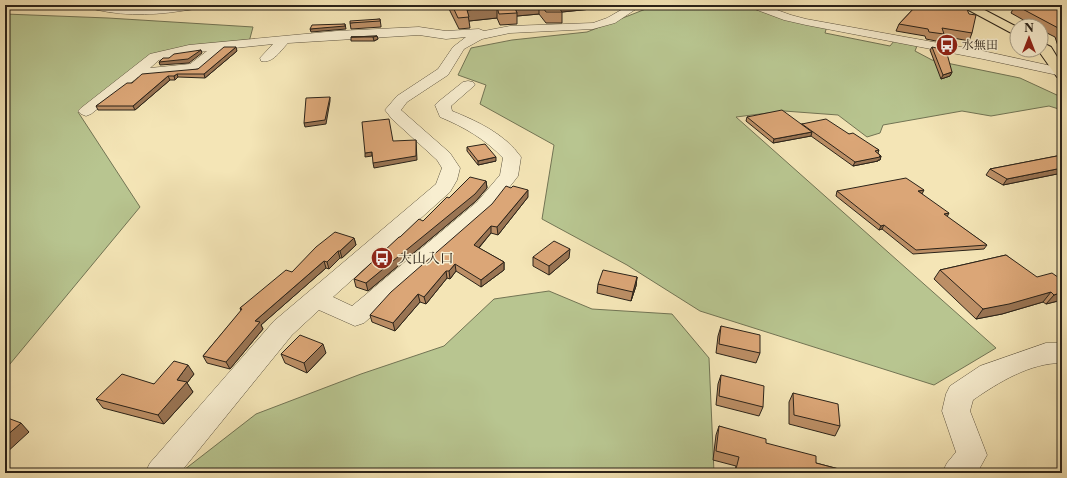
<svg xmlns="http://www.w3.org/2000/svg" width="1067" height="478" font-family="'Libre Caslon Text','Noto Serif JP',serif">
	<style>
		.green { fill: #b8c590; stroke: #727454 }
		.lines { fill: none; stroke-linecap: round; stroke-linejoin: round }
		.minor-casing { stroke: #5d5440; stroke-width: 1 }
		.highway-casing { stroke: #2b2319; stroke-width: 2 }
		.minor { fill: #f8eed0; fill-rule: evenodd }
		.highway { fill: #f4e5b6; fill-rule: evenodd }
		.wall { fill: #bc8f66; stroke: #2b2319 }
		.shaded-wall { fill: #997453; stroke: #2b2319 }
		.building { fill: #dba677; stroke: #2b2319 }
		.labels { text-anchor: middle; stroke-width: 3; stroke-linejoin: round; paint-order: stroke }
		.far-poi-label { font-size: 12px; fill: #2b2319; stroke: #f8eed0; text-anchor: start }
		.poi-label { font-size: 14px; fill: #2b2319; stroke: #f8eed0; text-anchor: start }
	</style>
	<rect width="100%" height="100%" fill="#f4e5b6"/>
	<filter id="stains"><feTurbulence type="fractalNoise" baseFrequency=".005" numOctaves="4"/><feColorMatrix values="0 0 0 0 .2 0 0 0 0 .09 0 0 0 0 .02 0 0 0 .5 -.17"/></filter>
	<radialGradient id="worn" r=".72"><stop offset=".6" stop-color="#630" stop-opacity="0"/><stop offset="1" stop-color="#630" stop-opacity=".3"/></radialGradient>
	<path class="green" d="M656,5H744L788,20L827,26L825,33L890,46L894,41L917,46L915,51L932,60L1020,78L1059,96L1062,103V110L1049,106L991,116L962,111L883,125L880,133L867,137L838,115L784,111L736,117L996,348L934,385L700,311L627,265L542,219L554,145L480,104L486,85L458,75L471,48L512,40L587,32Z
		M5,14L108,18L253,27L249,42L151,56L78,112L140,207L5,370Z
		M549,291L592,309L672,314L709,358L714,473H180L256,414L361,374L444,346L494,299Z"/>
	<g class="lines">
		<g class="minor-casing">
			<path id="minor" d="M84,5H101L129,8L201,5C197,10 187,10 181,11C148,16 117,16 85,7Z
				M630,5H642L615,23L593,29L510,33L482,39L464,49L448,75L407,102L401,110L450,153L460,168L457,180L450,192L333,297L352,306L477,202L500,175L503,158C485,139 464,127 440,117L435,105L438,102L463,82L468,81L473,82L475,85L451,106L452,111C477,121 505,134 521,157L518,176L515,180L491,210L364,323L355,326L319,310L292,335L180,473H145L150,463L274,321L436,184L442,168L437,160L392,119L385,110L397,96L438,69L453,47L466,37L446,39L419,35L288,43C281,50 273,64 261,61L260,58L273,44L225,49L199,71L194,72L138,77L91,114L86,116L81,114L78,111L81,108L150,54L189,45L337,31L419,27L446,31L479,29L484,31L510,26L593,23L607,18ZM207,51L190,64L150,68L159,60L189,53Z
				M748,5H763L791,15L806,19L983,51L1061,68L1062,76L983,59L806,25L784,20L749,7Z
				M1046,343H1062V363C1030,363 999,382 973,400L970,411L987,455L977,473H942L947,463L956,452L942,411L946,394L950,386L980,366Z"/>
		</g>
		<g class="highway-casing">
			<path id="highway" d="M961,5H975L1017,27V36L963,7Z
				M1041,42L1051,47L1062,65V78L1057,77L1038,50H1041Z"/>
		</g>
		<use href="#minor" class="minor"/>
		<use href="#highway" class="highway"/>
	</g>
	<path class="wall" d="M115,5H155L131,6Z
		M447,5H612L611,7L562,12V23H546L539,14L517,16V24L500,25L497,18L469,21L470,28L459,29Z
		M917,5L972,33L969,41L943,36L941,42L926,39L925,36L896,31L899,24Z
		M1015,5L1062,6V58L1055,37L1041,30V26H1034L1011,13Z
		M380,19L381,26V27L351,29L350,23Z
		M377,36L378,39L374,41H351V37Z
		M932,47L952,72L950,76L941,79L930,50Z
		M237,51L205,78L178,77L175,80H170L135,110H98L96,106L132,83L198,69Z
		M747,117L802,124L849,134L879,150L878,153L881,156L880,160H878V161L853,166L811,136L773,143L746,121Z
		M467,147L496,161L478,165L467,151Z
		M1062,155V173L1003,185L986,175L990,169Z
		M486,181L487,188L476,201L368,291L356,287L354,279L400,237L423,221L449,198Z
		M837,191L922,194L947,217L987,245L984,249L913,254L882,229L879,230L836,196Z
		M528,197L498,235L491,233L479,248L504,262V270L481,287L456,271L450,279L447,278L426,304L420,302L395,331L372,322L370,315Z
		M354,238L356,245L342,258H340L329,269L326,268L261,325L263,329L230,369L207,363L203,356L241,311L240,308L292,272Z
		M1006,255L1062,300L1046,304L1043,302L1002,314L976,319L934,279L940,270Z
		M533,257L569,258L549,275L533,266Z
		M637,277L636,286L631,301L597,293L598,284Z
		M721,326L760,353L756,363L716,353L718,336Z
		M326,353L307,373L285,363L281,354Z
		M194,374L187,383L193,392L164,424L103,408L96,399L154,384Z
		M721,375L763,407L759,416L716,405L718,384Z
		M793,393L840,426L835,436L789,424V402Z
		M719,426L816,463L854,473H734L736,466L713,460L716,435Z"/>
	<path class="shaded-wall" d="M519,5H539V14L517,16V13L514,6Z
		M555,5H612L611,7L562,12Z
		M497,7V18L469,21L467,10Z
		M345,24L346,29L311,32L310,29Z
		M377,36L378,39L374,41L373,37Z
		M236,47L237,51L205,78L204,74Z
		M201,50L202,53L189,63L160,65L159,62Z
		M952,72L950,76L941,79L943,75Z
		M177,74L178,77L175,80L174,76Z
		M168,76L170,80L135,110L133,106Z
		M330,97V101L326,124L305,127L304,123Z
		M812,132L811,136L773,143L774,139Z
		M416,140L417,160L374,168L373,163Z
		M372,152V156L365,157V153Z
		M881,156L880,160H878V161L853,166L855,162Z
		M496,157V161L478,165V161Z
		M1062,168V173L1003,185L1007,179Z
		M486,181L487,188L476,201L368,291L366,283Z
		M528,190V197L498,235L497,227Z
		M924,190L922,194L918,191Z
		M949,213L947,217L944,214Z
		M884,225L882,229L879,230L881,226Z
		M491,226V233L475,252L474,245Z
		M354,238L356,245L342,258L340,251Z
		M570,249L569,258L549,275V266Z
		M338,251L340,258L329,269L327,262Z
		M324,261L326,268L261,325L263,329L230,369L226,362L255,321Z
		M504,262V270L481,287V280Z
		M455,264L456,271L450,279L449,271Z
		M446,271L447,278L426,304L424,297Z
		M637,277L636,286L631,301L633,292Z
		M1051,292L1043,302L1002,314L976,319L983,309Z
		M1062,292V300L1046,304L1054,295Z
		M418,294L420,302L395,331L393,323Z
		M323,344L326,353L307,373L304,363Z
		M188,365L194,374L187,383L193,392L164,424L158,415L177,380Z
		M21,423L29,432L5,454V437Z"/>
	<path class="building" d="M452,5H519L514,6L517,13L499,14L497,7L467,10L469,17L458,18Z
		M541,5H557L562,12H546Z
		M917,5H965L969,14L976,15L972,33L942,28L944,34L929,32L928,29L899,24Z
		M1015,5L1062,6V34L1060,29Z
		M380,19V21L350,23V21Z
		M345,24V26L310,29L312,25Z
		M377,36L373,37H351Z
		M224,47H236L204,74H177L174,76H168L133,106H96L127,83H132L142,74L198,69Z
		M932,47L946,50L952,72L943,75Z
		M201,50L188,59L159,62L163,58H169L174,54Z
		M330,97L325,120L304,123L306,98Z
		M782,110L812,132L774,139L747,117Z
		M389,119L393,141L416,140V156L373,163L372,152L365,153L362,122Z
		M826,119L849,134L853,133L879,150L875,151L881,156H879L880,157L855,162L802,124Z
		M485,144L496,157L478,161L467,147Z
		M1062,155V168L1007,179L990,169Z
		M470,177L486,181L475,194L366,283L354,279L399,237H400L419,219L423,221L447,197L449,198Z
		M906,178L924,190L918,191L949,213L944,214L987,245L916,250L884,225L881,226L837,191Z
		M506,186L511,188L513,186L528,190L497,227L491,226L474,245L504,262L481,280L455,264L449,271H446L424,297L418,294L393,323L370,315L391,292L492,204Z
		M335,232L354,238L340,251H338L327,262L324,261L255,321L260,322L226,362L203,356L242,309L240,308L286,270L292,272L316,247Z
		M554,241L570,249L549,266L533,257Z
		M1006,255L1037,277L1052,273L1062,280V292L1054,295L1051,292L1009,304L983,309L940,270Z
		M603,270L637,277L633,292L598,284Z
		M721,326L760,335V353L719,344Z
		M300,335L323,344L304,363L281,354Z
		M174,361L188,365L177,380L187,382L158,415L96,399L122,374L154,384Z
		M721,375L764,386L763,407L719,396Z
		M793,393L838,404L840,426L794,415Z
		M5,417L21,423L5,437Z
		M719,426L766,439V443L816,456V463L854,473H735L739,457L716,451Z"/>
	<defs>
		<g id="bus-disc" transform="scale(1.15)"><circle r="9.5" fill="#8f2418" stroke="#f8eed0"/><path d="M-5-6H5V4H4V6H2V4H-2V6H-4V4H-5ZM-3.5-4V0h7V-4ZM-3.5 1.2v1.5H-2V1.2ZM2 1.2v1.5H3.5V1.2Z" fill="#fff"/></g>
	</defs>
	<g fill-rule="evenodd">
		<use href="#bus-disc" x="947" y="45"/>
		<use href="#bus-disc" x="382" y="258"/>
	</g>
	<g class="labels">
		<g class="far-poi-label">
			<text x="962" y="49">水無田</text>
		</g>
		<g class="poi-label">
			<text x="398" y="263">大山入口</text>
		</g>
	</g>
	<rect width="1067" height="478" fill="none" stroke="#f4e5b6" stroke-width="20"/>
	<rect x="6" y="6" width="1055" height="466" fill="none" stroke="#2b2319" stroke-width="2"/>
	<rect x="10" y="10" width="1047" height="458" fill="none" stroke="#2b2319"/>
	<g transform="translate(1029 38)"><circle r="19" fill="#f8eed0" stroke="#a69d87"/>
	<path d="M0-3L7 15L0 10L-7 15Z" fill="#8f2418"/>
	<text y="-6" font-size="11" font-weight="bold" text-anchor="middle" fill="#2b2319">N</text>
	</g>
	<rect width="100%" height="100%" filter="url(#stains)"/>
	<rect width="100%" height="100%" fill="url(#worn)"/>
</svg>
